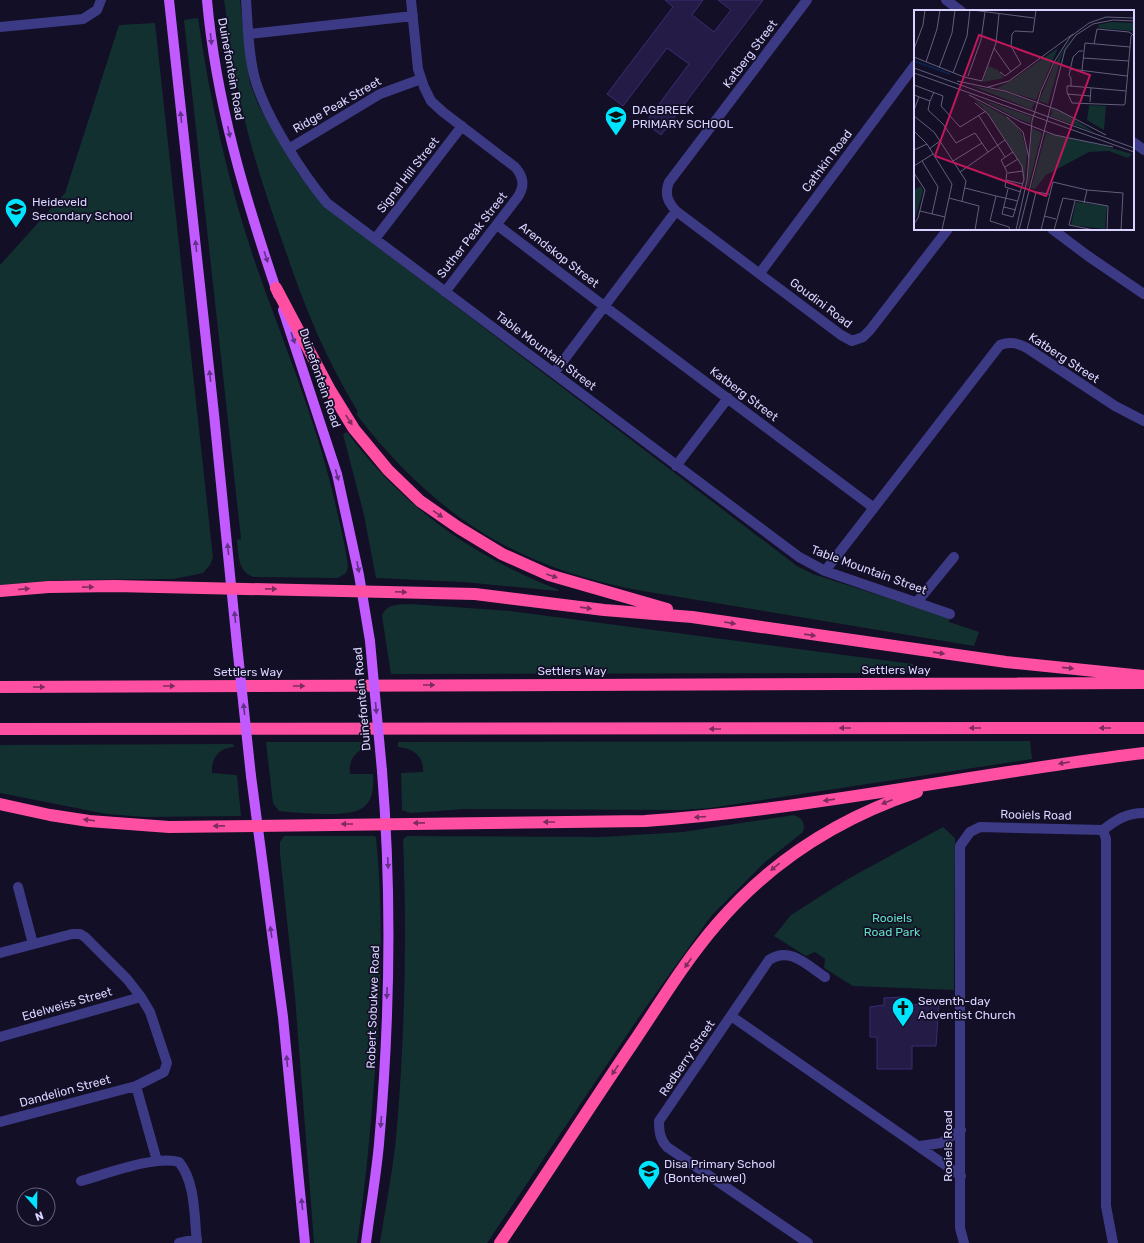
<svg xmlns="http://www.w3.org/2000/svg" width="1144" height="1243" font-family="Rubik,sans-serif">
	<style>
		.green { fill: #12302f }
		.building { fill: #241b47; stroke: #3b2d73 }
		.lines { fill: none; stroke-linecap: round; stroke-linejoin: round }
		.minor { stroke: #3d3a85; stroke-width: 10 }
		.major { stroke: #c25bff; stroke-width: 10 }
		.highway { stroke: #ff4fa3; stroke-width: 12 }
		.major-bridge { stroke: #c25bff; stroke-width: 10 }
		.oneway { fill: #623188 }
		.oneway2 { fill: #7d2c5e }
		.labels { text-anchor: middle; stroke-width: 3.5; stroke-linejoin: round; paint-order: stroke }
		.street-label { font-size: 12px; fill: #d9d4ff; stroke: #130f26 }
		.poi-label { font-size: 12px; fill: #d9d4ff; stroke: #130f26; text-anchor: start }
		.park-label { font-size: 12px; fill: #5fe0c0; stroke: #130f26 }
		.inset-river { fill: none; stroke: #0c2248; stroke-width: 2 }
		.inset-road { fill: none; stroke: #625e7d; stroke-width: 1 }
		.view { fill: #c2185b; fill-opacity: 0.15; stroke: #c2185b; stroke-width: 2 }
		.inset-edge { fill: none; stroke: #d9d4ff; stroke-width: 2 }
	</style>
	<rect width="100%" height="100%" fill="#130f26"/>
	<path class="green" d="M224,0H240L247,64L250,83L258,104L298,173L324,206L797,566L813,574L950,618L949,622L979,632L974,646L637,590C512,566 433,513 356,414L358,412C327,361 306,311 287,255C269,204 251,152 240,99C233,66 229,33 224,0Z
		M198,18C211,108 231,196 262,282C289,357 320,432 337,511C341,529 346,548 348,567L346,573L338,578L254,577C237,572 239,554 237,540L241,539L184,20Z
		M155,23L213,558L210,565L203,573L174,579L57,580L0,585V265L65,193L119,25Z
		M347,432C403,507 472,556 559,590L558,591L463,582L376,578L364,515L343,434Z
		M411,604L510,611L913,664L912,673L391,674L382,616C386,603 399,605 411,604Z
		M1030,741L1032,759L710,808L681,810L465,809L411,813L402,810L401,773L423,772C424,756 413,748 398,747V742Z
		M266,742H371V746C357,749 348,759 350,774H373C376,813 356,814 323,814C308,813 294,813 279,811L273,803Z
		M233,744L234,747C219,748 211,758 212,773L237,775L241,816L145,817L107,814L0,793V745Z
		M794,815C802,818 806,824 803,832L764,863L712,915L641,1014L487,1243H380C386,1204 394,1165 397,1126C405,1031 407,934 403,839L407,836L602,837L683,832Z
		M943,827L955,838L954,990L853,986L824,968L825,959L815,952L806,956L774,936L791,915L846,880Z
		M284,836H374L376,837C384,919 381,1001 374,1083C370,1136 365,1190 357,1243H314L295,997L280,854V842Z"/>
	<path class="building" d="M665,0H703L692,15L714,32L731,10L718,0H763L661,135L645,123L689,64L667,48L623,106L607,94L673,7Z
		M905,997V1005L939,1004L936,1046H912V1069H877V1037H870V1007L884,1005V998Z"/>
	<g class="lines">
		<path class="minor" d="M246,0C248,26 248,54 255,79C266,117 302,173 327,203L799,557L825,571L950,614
			M411,0L418,69L424,87L431,101L443,112L515,167C524,177 525,187 517,198L445,292
			M807,0L669,182C664,194 668,202 676,211L841,335L852,341L863,337L870,330L948,229
			M946,0L961,11
			M0,27L83,19L97,10L101,0
			M249,34L413,16
			M1133,142L1144,150
			M290,148L380,94L421,79
			M497,225L604,306L874,508
			M1052,229L1088,256L1144,294
			M375,239L462,126
			M760,273L915,65
			M554,373L676,211
			M676,466L728,398
			M825,571L1000,345C1010,341 1017,343 1027,348L1115,406L1144,421
			M917,602L954,557
			M1103,830L1106,839V1206L1113,1243
			M1103,830C1117,819 1127,813 1144,813
			M18,887L33,944
			M0,953L72,934H80L85,937L127,979L141,997L150,1012L167,1063L164,1072L136,1086L0,1122
			M731,1016L961,1176
			M0,1037L141,997
			M136,1086L157,1161
			M920,1146L941,1143L961,1130
			M81,1181C106,1174 156,1155 179,1162C196,1183 194,1217 197,1243
			M179,1243L197,1239
			M808,1243L667,1147C660,1139 659,1132 659,1121L769,960C790,946 807,965 825,977
			M964,1243L960,1228V846L970,832L980,827L1103,830"/>
		<path class="major" d="M169,0L214,414L237,645
			M207,0C216,102 245,198 278,295
			M283,310L337,474L359,575L370,641
			M251,776L283,1017L305,1243
			M366,1243C370,1210 376,1177 379,1144C390,1019 392,895 382,771"/>
		<path class="highway" d="M276,288L330,390L354,429L388,470L420,501L459,528L502,554L549,575L667,609
			M0,591L49,587L115,586L475,594L604,610L692,617L1006,662L1144,676
			M0,687L1144,683
			M0,729L1144,728
			M0,804L50,815L89,821L169,827L645,821C813,809 977,773 1144,753
			M500,1243C545,1177 588,1109 633,1043C660,1003 685,961 717,924C771,861 839,818 917,792"/>
		<path class="major-bridge" d="M370,641L382,771
			M237,645L251,776"/>
	</g>
	<defs><path id="oneway-solid" d="M-6-.8H1V-3.2L6.5 0L1 3.2V.8H-6Z"/></defs>
	<g class="oneway">
		<use href="#oneway-solid" transform="translate(211 39) rotate(84)"/>
		<use href="#oneway-solid" transform="translate(181 117) rotate(-96)"/>
		<use href="#oneway-solid" transform="translate(229 132) rotate(78)"/>
		<use href="#oneway-solid" transform="translate(196 246) rotate(-96)"/>
		<use href="#oneway-solid" transform="translate(266 257) rotate(72)"/>
		<use href="#oneway-solid" transform="translate(293 338) rotate(71)"/>
		<use href="#oneway-solid" transform="translate(210 376) rotate(-96)"/>
		<use href="#oneway-solid" transform="translate(337 475) rotate(75)"/>
		<use href="#oneway-solid" transform="translate(228 549) rotate(-96)"/>
		<use href="#oneway-solid" transform="translate(358 567) rotate(79)"/>
		<use href="#oneway-solid" transform="translate(235 617) rotate(-96)"/>
		<use href="#oneway-solid" transform="translate(376 708) rotate(85)"/>
		<use href="#oneway-solid" transform="translate(244 709) rotate(-96)"/>
		<use href="#oneway-solid" transform="translate(388 863) rotate(87)"/>
		<use href="#oneway-solid" transform="translate(271 932) rotate(-98)"/>
		<use href="#oneway-solid" transform="translate(387 993) rotate(92)"/>
		<use href="#oneway-solid" transform="translate(287 1061) rotate(-95)"/>
		<use href="#oneway-solid" transform="translate(381 1122) rotate(95)"/>
		<use href="#oneway-solid" transform="translate(302 1204) rotate(-96)"/>
	</g>
	<g class="oneway2">
		<use href="#oneway-solid" transform="translate(349 420) rotate(57)"/>
		<use href="#oneway-solid" transform="translate(438 514) rotate(35)"/>
		<use href="#oneway-solid" transform="translate(552 576) rotate(19)"/>
		<use href="#oneway-solid" transform="translate(88 587) rotate(-1)"/>
		<use href="#oneway-solid" transform="translate(24 589) rotate(-5)"/>
		<use href="#oneway-solid" transform="translate(271 589) rotate(1)"/>
		<use href="#oneway-solid" transform="translate(401 592) rotate(2)"/>
		<use href="#oneway-solid" transform="translate(586 608) rotate(8)"/>
		<use href="#oneway-solid" transform="translate(730 623) rotate(9)"/>
		<use href="#oneway-solid" transform="translate(810 635) rotate(8)"/>
		<use href="#oneway-solid" transform="translate(939 653) rotate(8)"/>
		<use href="#oneway-solid" transform="translate(1068 668) rotate(6)"/>
		<use href="#oneway-solid" transform="translate(429 685)"/>
		<use href="#oneway-solid" transform="translate(169 686)"/>
		<use href="#oneway-solid" transform="translate(299 686)"/>
		<use href="#oneway-solid" transform="translate(39 687)"/>
		<use href="#oneway-solid" transform="translate(845 728) rotate(180)"/>
		<use href="#oneway-solid" transform="translate(975 728) rotate(180)"/>
		<use href="#oneway-solid" transform="translate(1105 728) rotate(180)"/>
		<use href="#oneway-solid" transform="translate(715 729) rotate(180)"/>
		<use href="#oneway-solid" transform="translate(1064 763) rotate(171)"/>
		<use href="#oneway-solid" transform="translate(829 800) rotate(172)"/>
		<use href="#oneway-solid" transform="translate(887 802) rotate(159)"/>
		<use href="#oneway-solid" transform="translate(700 817) rotate(176)"/>
		<use href="#oneway-solid" transform="translate(89 820) rotate(-173)"/>
		<use href="#oneway-solid" transform="translate(549 822) rotate(-180)"/>
		<use href="#oneway-solid" transform="translate(419 823) rotate(179)"/>
		<use href="#oneway-solid" transform="translate(347 824) rotate(180)"/>
		<use href="#oneway-solid" transform="translate(219 826) rotate(179)"/>
		<use href="#oneway-solid" transform="translate(775 867) rotate(141)"/>
		<use href="#oneway-solid" transform="translate(688 963) rotate(125)"/>
		<use href="#oneway-solid" transform="translate(615 1070) rotate(124)"/>
	</g>
	<defs>
		<g id="school-pin" transform="scale(1.15)"><path d="M0 17L-7.5 6A9.5 9.5 0 1 1 7.5 6Z" fill="#00e5ff" stroke="#130f26"/><path d="M0-5L7-2L0 1L-7-2ZM-4 1L0 2.5L4 1V4Q0 6-4 4Z" fill="#111"/></g>
		<g id="church-pin" transform="scale(1.15)"><path d="M0 17L-7.5 6A9.5 9.5 0 1 1 7.5 6Z" fill="#00e5ff" stroke="#130f26"/><path d="M-1.2-6h2.4v3.5h3.3v2.4h-3.3V6h-2.4V-.1h-3.3v-2.4h3.3Z" fill="#111"/></g>
	</defs>
	<g fill-rule="evenodd">
		<use href="#school-pin" x="616" y="117"/>
		<use href="#school-pin" x="16" y="209"/>
		<use href="#church-pin" x="903" y="1008"/>
		<use href="#school-pin" x="649" y="1171"/>
	</g>
	<g class="labels">
		<g class="street-label">
			<text transform="translate(750 54) rotate(-53)" y="4">Katberg Street</text>
			<text transform="translate(231 69) rotate(80)" y="4">Duinefontein Road</text>
			<text transform="translate(337 105) rotate(-30)" y="4">Ridge Peak Street</text>
			<text transform="translate(827 161) rotate(-53)" y="4">Cathkin Road</text>
			<text transform="translate(408 175) rotate(-52)" y="4">Signal Hill Street</text>
			<text transform="translate(472 235) rotate(-52)" y="4">Suther Peak Street</text>
			<text transform="translate(559 255) rotate(38)" y="4">Arendskop Street</text>
			<text transform="translate(821 303) rotate(37)" y="4">Goudini Road</text>
			<text transform="translate(546 351) rotate(37)" y="4">Table Mountain Street</text>
			<text transform="translate(1064 358) rotate(33)" y="4">Katberg Street</text>
			<text transform="translate(320 378) rotate(71)" y="4">Duinefontein Road</text>
			<text transform="translate(744 394) rotate(37)" y="4">Katberg Street</text>
			<text transform="translate(869 570) rotate(20)" y="4">Table Mountain Street</text>
			<text x="896" y="674">Settlers Way</text>
			<text x="572" y="675">Settlers Way</text>
			<text x="248" y="676">Settlers Way</text>
			<text transform="translate(362 699) rotate(-95)" y="4">Duinefontein Road</text>
			<text transform="translate(1036 815) rotate(1)" y="4">Rooiels Road</text>
			<text transform="translate(67 1004) rotate(-16)" y="4">Edelweiss Street</text>
			<text transform="translate(373 1007) rotate(-88)" y="4">Robert Sobukwe Road</text>
			<text transform="translate(687 1058) rotate(-56)" y="4">Redberry Street</text>
			<text transform="translate(65 1091) rotate(-15)" y="4">Dandelion Street</text>
			<text transform="translate(948 1146) rotate(-90)" y="4">Rooiels Road</text>
		</g>
		<g class="poi-label">
			<text x="632" y="114">DAGBREEK<tspan x="632" dy="14">PRIMARY SCHOOL</tspan></text>
			<text x="32" y="206">Heideveld<tspan x="32" dy="14">Secondary School</tspan></text>
			<text x="918" y="1005">Seventh-day<tspan x="918" dy="14">Adventist Church</tspan></text>
			<text x="664" y="1168">Disa Primary School<tspan x="664" dy="14">(Bonteheuwel)</tspan></text>
		</g>
		<g class="park-label">
			<text x="892" y="922">Rooiels<tspan x="892" dy="14">Road Park</tspan></text>
		</g>
	</g>
	<g transform="translate(914 10)">
		<rect width="220" height="220" fill="#130f26"/>
		<path d="M197,12L220,13V21L185,18L184,15ZM159,25L147,47L134,94L125,91L140,55ZM144,38L122,90L83,78L95,72ZM74,56L84,60L90,68L69,72ZM58,76L91,82L121,93L118,97L119,100ZM60,89L93,107L107,121L113,143L110,178L107,154L74,103ZM67,89L118,107L116,113L104,109ZM175,95L192,96L190,120L173,110ZM137,98L150,103L180,122L135,106L138,104ZM118,118L128,123L114,177H113ZM132,123L187,135L218,144L214,148L195,141L175,142L132,165L121,179L117,178ZM7,176L9,181L0,212V180ZM162,192L193,196L191,219L157,215Z" fill="#12302f"/>
		<path class="inset-river" d="M0,51L36,64"/>
		<path class="inset-road" d="M58,0L120,8M180,34L183,19L215,22L218,24M80,38L97,62M0,39L9,15L11,0M0,47L50,67L68,71L82,33L85,4M169,48L215,51M12,52L23,19L26,0M0,58L220,138M25,58L38,23L41,0M156,59L213,66M168,60L171,33L216,37M86,62L91,66L107,54L97,36L98,24L101,21L119,22L122,0M0,63L220,142M39,63L53,26L56,0M54,66L67,30L71,2M43,71L91,81L144,100L192,125M0,75L29,86L27,96L46,117L72,101M157,76V68L155,65L159,47L165,41H169M74,77L95,71L159,24M212,81L157,76H153V82L158,93L210,95L211,94L217,26L220,23M153,84L176,86M0,85L16,91L20,82M55,85L107,112L141,125L199,137M16,91L14,100L29,114L42,133L61,123L74,142M176,92L177,78M61,93L74,104L108,156L110,169L99,207L88,204L94,179M0,100L5,87M0,106L20,122L52,171L48,191M65,106L91,147M93,107L109,122L115,148M0,121L13,134L38,174L28,220M15,139L26,131M0,140L13,134M99,142L87,150L93,162L91,177L107,182M8,151L24,177L18,204M39,151L68,133M0,156L19,144M91,157L104,149M46,162L91,130M0,163L11,180L4,208L0,214M94,163L109,161M92,170L109,174M51,178L82,186L76,211L95,217L96,220M82,186L104,191M35,188L65,196L61,220M161,191L155,215L180,220M170,193L173,180M90,197L102,200M6,201L31,207M130,206L142,209M102,220L113,170L118,111L127,81L140,52L156,27L175,13L192,7L220,8M105,220L151,40L162,25L179,14L199,10L220,11M113,220L122,182L135,184M127,220L139,172L173,180L209,183L207,220M140,220L149,188L194,196L193,220"/>
		<path class="view" d="M65,25L176,65L132,186L21,146Z"/>
		<rect width="220" height="220" class="inset-edge"/>
	</g>
	<g transform="translate(36 1207) rotate(160)"><circle r="19" fill="#130f26" stroke="#625e7d"/>
	<path d="M0-3L7 15L0 10L-7 15Z" fill="#00e5ff"/>
	<text y="-6" font-size="11" font-weight="bold" text-anchor="middle" fill="#d9d4ff">N</text>
	</g>
</svg>
